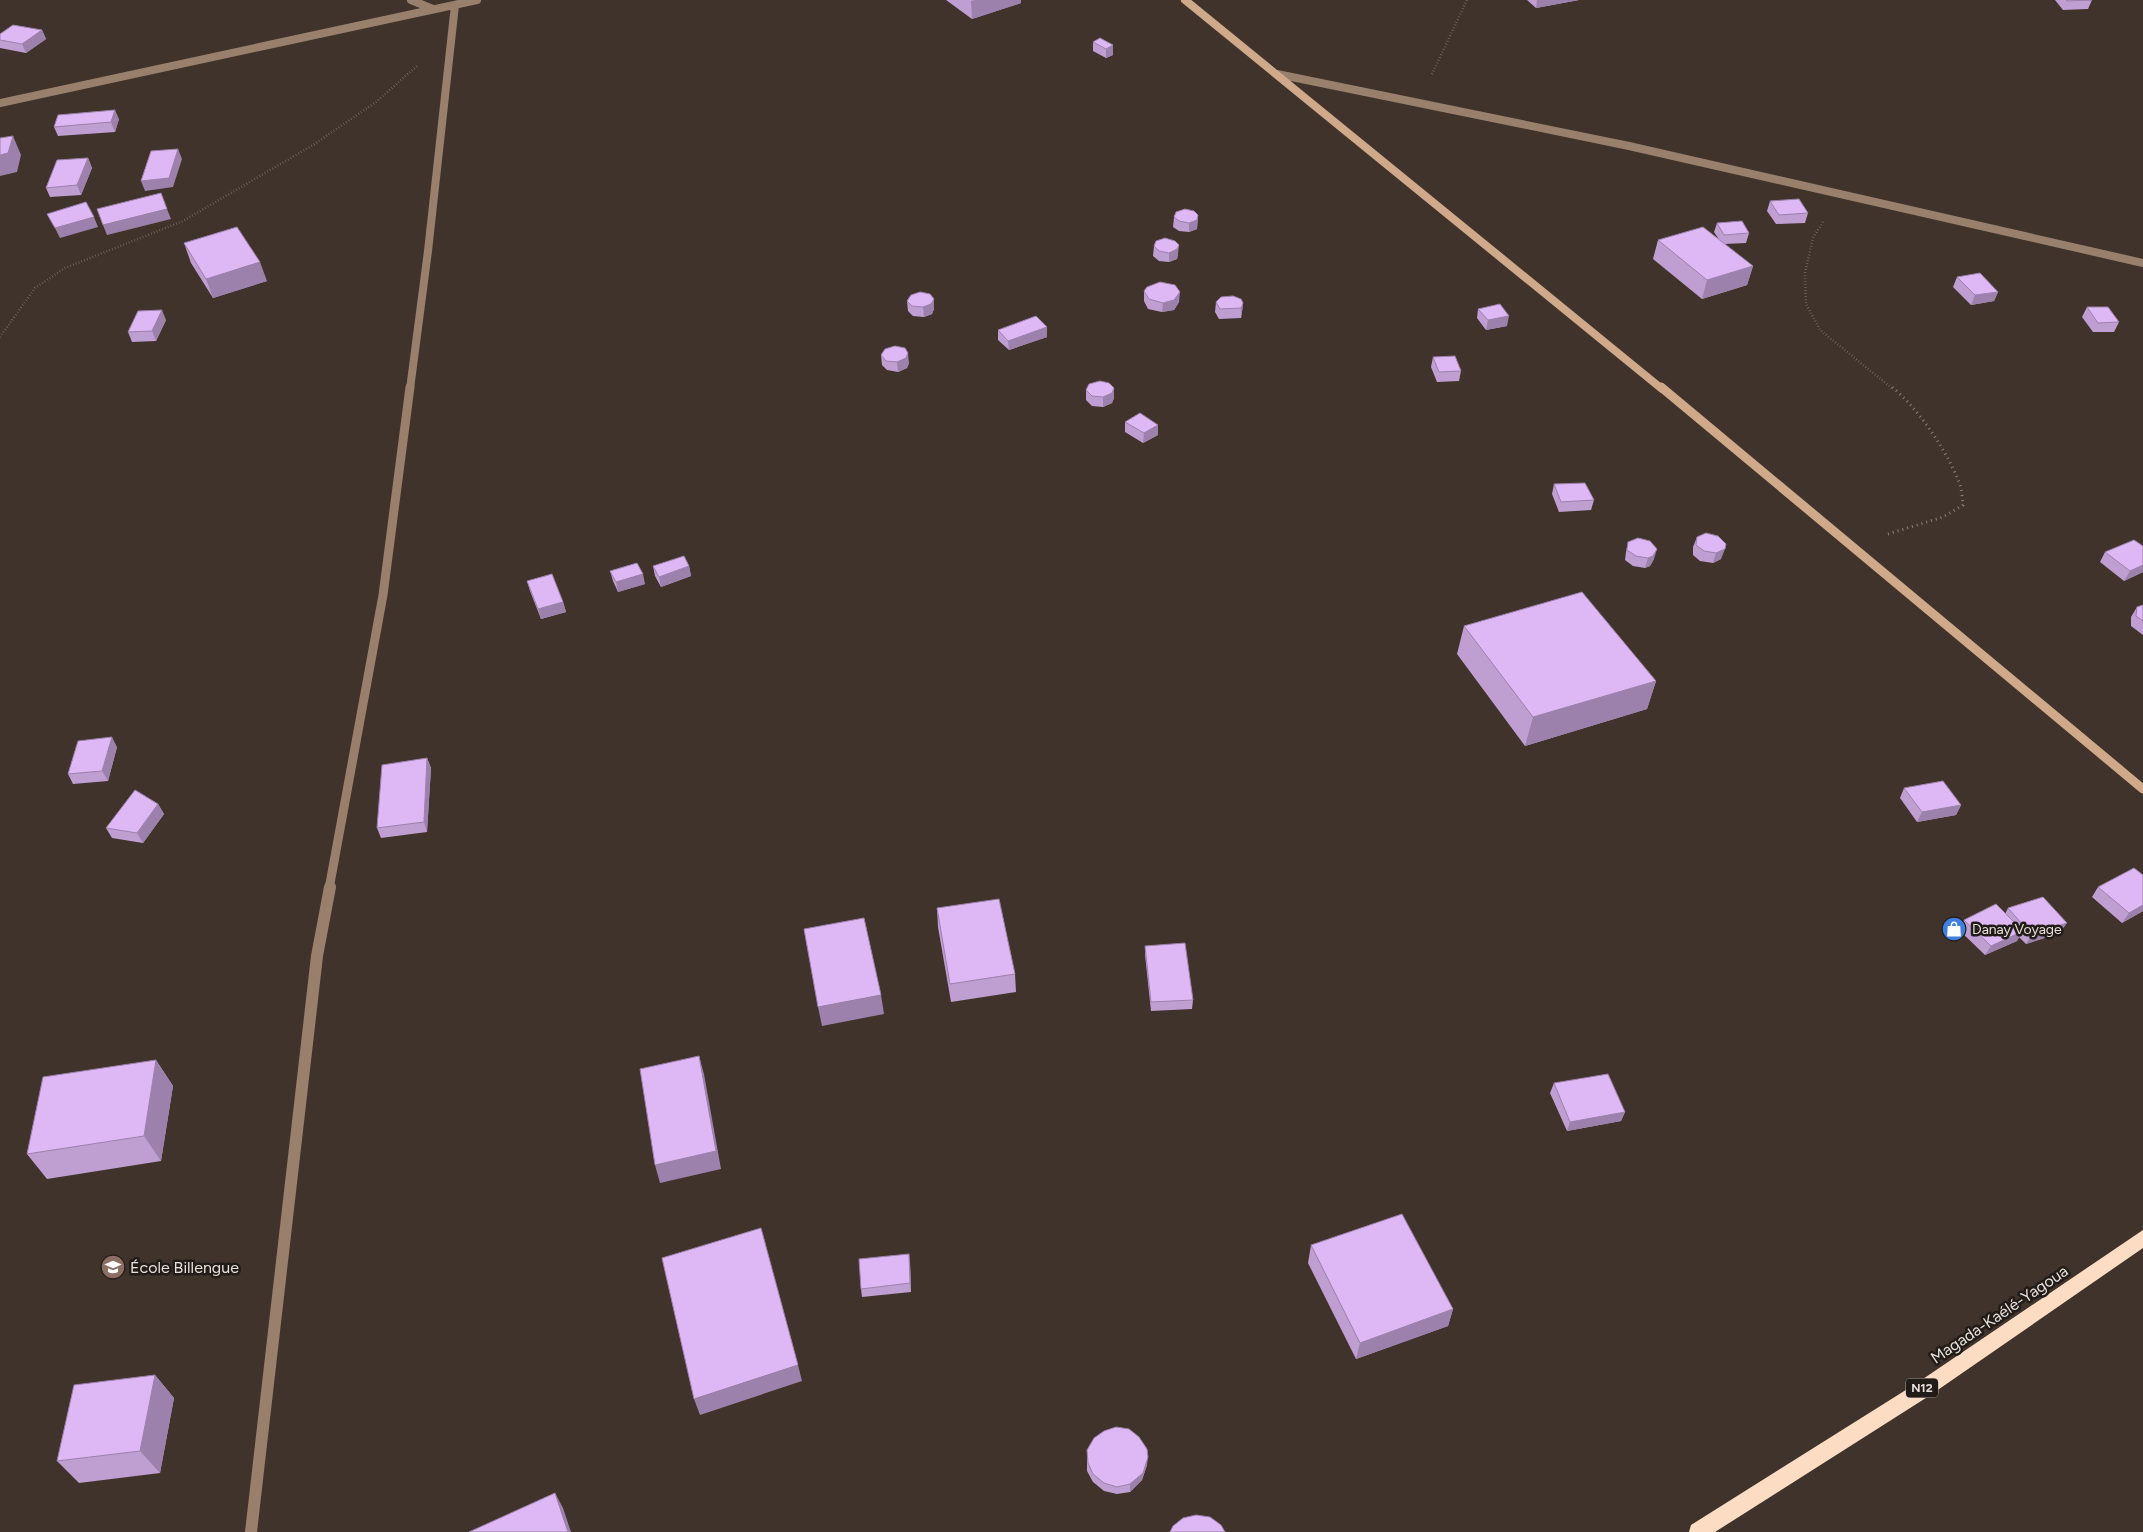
<svg xmlns="http://www.w3.org/2000/svg" width="2143" height="1532" font-family="Figtree,sans-serif">
	<style>
		.lines { fill: none; stroke-linecap: round; stroke-linejoin: round }
		.path-far1 { stroke: #897e78; stroke-width: 2.5; stroke-dasharray: 0.5 2.5; stroke-linecap: butt }
		.path { stroke: #897e78; stroke-width: 3; stroke-dasharray: 1 4; stroke-linecap: butt }
		.minor-far2 { stroke: #98806c; stroke-width: 8 }
		.minor-far1 { stroke: #98806c; stroke-width: 9 }
		.minor { stroke: #98806c; stroke-width: 12 }
		.secondary-far1 { stroke: #cfa98a; stroke-width: 8 }
		.secondary { stroke: #cfa98a; stroke-width: 9 }
		.trunk { fill: #fcddc4; fill-rule: evenodd }
		.wall { fill: #bf9ed2 }
		.shaded-wall { fill: #9b81ab }
		.building { fill: #deb8f4; stroke: #9b81ab }
		.labels { text-anchor: middle; stroke-width: 5; stroke-linejoin: round; paint-order: stroke }
		.shield { fill: #221c19; stroke: #aca4a0; stroke-width: 1 }
		.shield-label { font-size: 12px; font-weight: bold; fill: #e7dfda }
		.poi-label { font-size: 14px; fill: #e7dfda; stroke: #221c19; text-anchor: start }
		.near-poi-label { font-size: 16px; fill: #e7dfda; stroke: #221c19; text-anchor: start }
		.near-street-label { font-size: 16px; fill: #e7dfda; stroke: #221c19 }
	</style>
	<rect width="100%" height="100%" fill="#40332b"/>
	<g class="lines">
		<path class="path-far1" d="M1432,74L1467,0
			M1823,222L1813,238L1805,273L1806,304L1820,330L1893,389
			M0,337L35,288L65,268L183,221L313,145L376,102L417,66"/>
		<path class="path" d="M1888,534L1943,517L1963,505C1962,498 1962,489 1959,482C1947,451 1918,408 1892,387"/>
		<path class="minor-far2" d="M411,0L433,9
			M1277,74L1629,146L2143,263
			M0,103L477,0
			M410,389L428,251L455,5"/>
		<path class="minor-far1" d="M329,889L383,595L410,387"/>
		<path class="minor" d="M251,1532L317,956L330,887"/>
		<path class="secondary-far1" d="M1185,0L1662,389"/>
		<path class="secondary" d="M1661,387L2143,789"/>
		<path class="trunk" d="M2143,1230V1248L1929,1396L1715,1532H1689L1691,1525L1917,1383Z"/>
	</g>
	<path class="wall" d="M946,0H1021V3L972,19Z
		M1527,0H1579L1536,8Z
		M2055,0H2092L2088,9L2063,10Z
		M42,30L46,39L26,53L0,48V34Z
		M1093,42L1113,45V55L1106,58L1093,51Z
		M119,119L115,132L58,136L54,127Z
		M88,158L92,168L81,195L50,197L46,188Z
		M1770,201L1808,213L1805,223L1776,224L1767,211Z
		M1198,215L1197,229L1189,232L1179,231L1173,227L1174,217Z
		M1717,223L1749,233L1746,243L1725,244L1753,266L1747,285L1702,299L1653,259L1658,240L1718,238L1714,232Z
		M184,243L267,281L213,298L191,263Z
		M1154,246L1178,254L1177,259L1169,262L1159,261L1153,256Z
		M1957,277L1998,292L1994,301L1971,305L1953,287Z
		M1144,291L1179,302L1174,310L1162,312L1148,309L1144,301Z
		M907,301L934,309L932,314L924,317L913,316L908,311Z
		M1216,302L1243,303L1242,312L1241,318L1219,319L1215,312Z
		M2087,307L2119,322L2114,332H2093L2082,317Z
		M1478,309L1507,326L1486,330L1477,318Z
		M166,320L156,341L132,342L128,332Z
		M1047,327V337L1009,350L998,340V330Z
		M881,355L909,363L907,368L898,372L887,370L882,365Z
		M1433,357L1461,371L1459,381L1437,382L1431,367Z
		M1114,388V398L1112,403L1103,407L1092,406L1086,400V390Z
		M1125,422L1158,435L1143,443L1125,432Z
		M1554,484L1594,500L1591,510L1559,512L1552,494Z
		M1718,536L1721,559L1713,563L1700,561L1693,555V547L1697,537Z
		M1628,542L1654,559L1650,566L1645,568L1633,566L1625,560L1626,552Z
		M2143,546V572L2124,581L2100,562L2105,552Z
		M653,566H689L691,576L661,587L655,576Z
		M610,571L645,584L618,592L613,581Z
		M527,581L563,602L566,612L541,619L530,591Z
		M2143,605V635L2131,626V617L2137,607Z
		M1464,626L1656,681L1647,709L1525,746L1457,654Z
		M117,747L108,781L73,784L68,774Z
		M427,758L431,768L427,832L381,838L377,828Z
		M1904,788L1961,805L1956,815L1917,822L1900,798Z
		M158,804L164,814L143,843L112,838L106,828Z
		M2098,887L2143,911L2122,923L2092,897Z
		M937,908L1015,974L1016,992L951,1002L938,927Z
		M2008,908L2060,933L2026,944L2019,937L2017,941L1985,955L1958,929L1964,920L2005,914Z
		M1145,946L1193,1000L1192,1009L1151,1011L1145,955Z
		M156,1060L173,1086L161,1161L47,1179L27,1154Z
		M1554,1083L1625,1112L1621,1121L1567,1131L1550,1093Z
		M1311,1245L1453,1309L1448,1326L1356,1359L1308,1263Z
		M910,1262L911,1292L862,1297L861,1289Z
		M155,1375L174,1398L160,1473L79,1483L57,1461Z
		M1087,1450L1147,1465L1142,1480L1130,1492L1117,1494L1104,1491L1093,1482L1087,1471Z"/>
	<path class="shaded-wall" d="M975,0H1021V3L972,19L971,1Z
		M1537,0H1579L1536,8Z
		M42,30L46,39L26,53L22,44Z
		M1113,45V55L1106,58V49Z
		M115,110L119,119L115,132L111,122Z
		M13,136L21,155L17,172L0,176V178V155Z
		M178,149L182,159L173,187L145,191L141,181Z
		M88,158L92,168L81,195L77,185Z
		M167,209L171,219L107,235L103,225Z
		M1198,215L1197,229L1189,232V223Z
		M94,217L98,227L60,238L55,228Z
		M1179,245L1178,254L1177,259L1169,262V253Z
		M260,262L267,281L213,298L206,279Z
		M1753,266L1747,285L1702,299L1707,280Z
		M1180,292L1179,302L1174,310L1162,312L1163,303Z
		M1998,292L1994,301L1971,305L1975,295Z
		M934,299V309L932,314L924,317L923,307Z
		M1243,303L1242,312L1241,318V308Z
		M162,310L166,320L156,341L152,331Z
		M1509,316L1507,326L1486,330L1488,320Z
		M1047,327V337L1009,350L1008,341Z
		M908,353L909,363L907,368L898,372L897,362Z
		M1114,388V398L1112,403L1103,407V397Z
		M1158,425V435L1143,443L1144,433Z
		M1657,549L1654,559L1650,566L1645,568L1648,558Z
		M1725,549L1721,559L1713,563L1716,553Z
		M2143,565V572L2124,581L2130,571Z
		M689,566L691,576L661,587L659,577Z
		M643,574L645,584L618,592L616,582Z
		M563,602L566,612L541,619L538,609Z
		M1656,681L1647,709L1525,746L1533,717Z
		M112,737L117,747L108,781L102,771Z
		M427,758L431,768L427,832L424,822Z
		M158,804L164,814L143,843L137,833Z
		M1961,805L1956,815L1917,822L1922,812Z
		M2143,905V911L2122,923L2129,913Z
		M2067,923L2060,933L2026,944L2032,935Z
		M2023,931L2017,941L1985,955L1991,946Z
		M881,995L884,1014L822,1026L818,1007Z
		M699,1056L704,1074L721,1169L660,1183L655,1165Z
		M156,1060L173,1086L161,1161L144,1136Z
		M1625,1112L1621,1121L1567,1131L1570,1122Z
		M909,1254L910,1262L911,1292L910,1283Z
		M1453,1309L1448,1326L1356,1359L1360,1343Z
		M798,1365L802,1381L700,1415L694,1399Z
		M155,1375L174,1398L160,1473L140,1451Z
		M1148,1457L1147,1465L1142,1480L1130,1492V1484Z
		M555,1493L563,1508L571,1532H568Z"/>
	<path class="building" d="M2066,0H2092L2067,1Z
		M13,25L42,30L22,44L0,40V34Z
		M1100,38L1113,45L1106,49L1093,42Z
		M115,110L111,122L54,127L58,115Z
		M13,136L8,153L0,155V138Z
		M178,149L169,178L141,181L151,151Z
		M88,158L77,185L46,188L57,160Z
		M161,193L167,209L103,225L97,209Z
		M1799,199L1808,213L1779,215L1770,201Z
		M86,202L94,217L55,228L47,214Z
		M1185,209L1194,211L1198,215L1197,220L1189,223L1179,221L1174,217L1176,212Z
		M1742,221L1749,233L1724,235L1717,223Z
		M237,227L260,262L206,279L184,243Z
		M1703,227L1753,266L1707,280L1658,240Z
		M1165,238L1175,241L1179,245L1177,249L1169,253L1159,251L1154,246L1156,241Z
		M1980,273L1998,292L1975,295L1957,277Z
		M1160,282L1175,285L1180,292L1174,300L1163,303L1149,299L1144,291L1147,287Z
		M920,292L930,294L934,299L931,304L923,307L912,306L907,301L911,295Z
		M1233,296L1241,299L1243,303L1241,308L1220,309L1216,302L1221,297Z
		M1500,304L1509,316L1488,320L1478,309Z
		M2087,307H2108L2119,322L2098,323Z
		M162,310L152,331L128,332L138,311Z
		M1036,316L1047,327L1008,341L998,330Z
		M895,346L905,348L908,353L906,358L897,362L886,361L881,355L885,349Z
		M1455,356L1461,371L1439,372L1433,357Z
		M1100,381L1109,383L1114,388L1112,393L1103,397L1092,396L1086,390L1089,384Z
		M1140,413L1158,425L1144,433L1125,422Z
		M1585,483L1594,500L1561,502L1554,484Z
		M1706,533L1718,536L1726,544L1725,549L1716,553L1704,551L1696,545L1697,537Z
		M1638,538L1650,541L1657,549L1653,556L1648,558L1636,556L1627,550L1628,542Z
		M2134,540L2143,546V565L2130,571L2105,552Z
		M684,556L689,566L659,577L653,566Z
		M637,563L643,574L616,582L610,571Z
		M552,574L563,602L538,609L527,581Z
		M1582,592L1656,681L1533,717L1464,626Z
		M2143,605V621L2136,616L2137,607Z
		M112,737L102,771L68,774L78,741Z
		M427,758L424,822L377,828L382,765Z
		M1943,781L1961,805L1922,812L1904,788Z
		M135,790L158,804L137,833L106,828Z
		M2134,868L2143,875V905L2129,913L2098,887Z
		M2043,897L2067,923L2032,935L2008,908Z
		M999,899L1015,974L950,984L937,908Z
		M1996,904L2023,931L1991,946L1964,920Z
		M864,918L881,995L818,1007L804,929Z
		M1185,943L1193,1000L1151,1002L1145,946Z
		M699,1056L716,1151L655,1165L640,1069Z
		M156,1060L144,1136L27,1154L43,1077Z
		M1608,1074L1625,1112L1570,1122L1554,1083Z
		M1402,1214L1453,1309L1360,1343L1311,1245Z
		M761,1228L798,1365L694,1399L662,1258Z
		M909,1254L910,1283L861,1289L859,1259Z
		M155,1375L140,1451L57,1461L74,1385Z
		M1116,1427L1129,1429L1139,1437L1147,1449L1148,1457L1143,1473L1130,1484L1117,1487L1104,1483L1093,1474L1088,1463L1087,1450L1094,1438L1104,1431Z
		M555,1493L568,1532H469Z
		M1196,1515L1210,1517L1221,1525L1225,1532H1170L1173,1526L1183,1518Z"/>
	<defs>
		<g id="shop-disc" transform="scale(1.25)"><circle r="9.5" fill="#3f7fe0" stroke="#221c19"/><path d="M-5-2.5h2.3a2.7 3.5 0 0 1 5.4 0H5L5.5 6h-11ZM-1.5-2.5h3a1.5 2.3 0 0 0-3 0Z" fill="#fff"/></g>
		<g id="school-disc" transform="scale(1.25)"><circle r="9.5" fill="#8d6e63" stroke="#221c19"/><path d="M0-5L7-2L0 1L-7-2ZM-4 1L0 2.5L4 1V4Q0 6-4 4Z" fill="#fff"/></g>
	</defs>
	<g fill-rule="evenodd">
		<use href="#shop-disc" x="1954" y="929"/>
		<use href="#school-disc" x="113" y="1267"/>
	</g>
	<g class="labels">
		<rect class="shield" x="1906" y="1378.5" width="32" height="19" rx="4"/>
		<g class="shield-label">
			<text x="1922" y="1392">N12</text>
		</g>
		<g class="poi-label">
			<text x="1972" y="934">Danay Voyage</text>
		</g>
		<g class="near-poi-label">
			<text x="130" y="1273">École Billengue</text>
		</g>
		<g class="near-street-label">
			<text transform="translate(1999 1314) rotate(-34)" y="6">Magada-Kaélé-Yagoua</text>
		</g>
	</g>
</svg>
